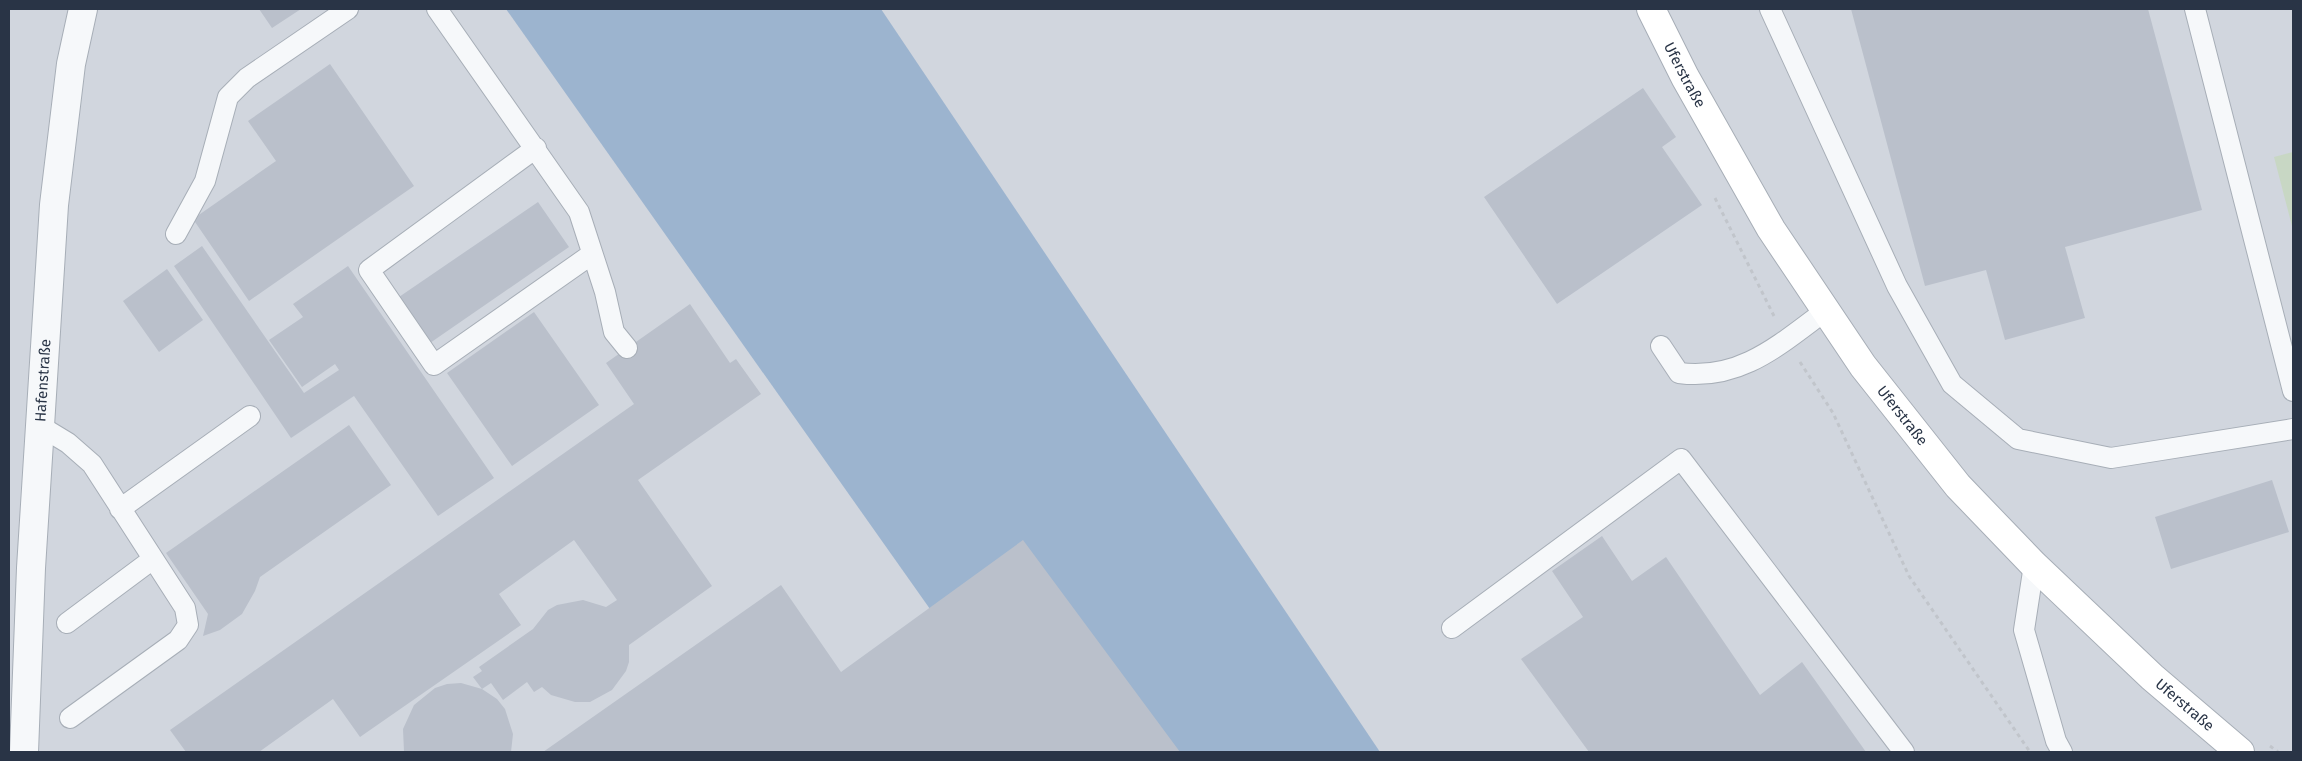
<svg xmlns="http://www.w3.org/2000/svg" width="2302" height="761" font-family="'Fira Sans',sans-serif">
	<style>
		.built { fill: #d1d6de }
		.green { fill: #c8d7c4 }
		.water { fill: #9cb4cf }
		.building { fill: #bac0cb }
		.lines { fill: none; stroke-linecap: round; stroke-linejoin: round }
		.lane-casing { stroke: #a7aeb7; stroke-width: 22 }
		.street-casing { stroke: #a7aeb7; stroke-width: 30 }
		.secondary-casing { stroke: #a7aeb7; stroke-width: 30 }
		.path { stroke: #c1c5cb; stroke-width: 3; stroke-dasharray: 4 4; stroke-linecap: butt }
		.lane { stroke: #f6f8fa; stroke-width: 20 }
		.street { stroke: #f6f8fa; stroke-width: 28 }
		.secondary { stroke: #fff; stroke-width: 28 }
		.labels { text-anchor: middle; stroke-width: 4.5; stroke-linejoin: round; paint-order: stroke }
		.street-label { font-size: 15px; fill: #293446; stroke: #f3f6f9 }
	</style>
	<rect width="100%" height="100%" fill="#e3e7ec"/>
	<path class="built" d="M9,9H2293V752H9Z"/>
	<path class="green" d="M2293,152V230L2274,157Z"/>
	<path class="water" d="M506,9H881L1380,752H1031Z"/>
	<path class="building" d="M259,9H301L272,28Z
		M1851,9H2148L2202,210L2065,247L2085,318L2005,340L1986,270L1925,286Z
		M330,64L414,186L249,301L193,219L276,161L248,121Z
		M1643,88L1676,137L1662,147L1702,205L1557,304L1484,197Z
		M538,202L569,247L430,343L399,297Z
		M202,246L304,393L339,370L335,364L302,387L269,340L303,317L293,304L348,266L494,478L438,516L354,396L291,438L174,266Z
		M167,269L203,320L159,352L123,301Z
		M690,304L730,363L736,359L761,394L638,480L712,586L629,645V662L626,671L612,690L590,702H575L551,695L542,687L534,692L527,682L503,700L491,683L482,689L473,677L482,671L479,667L533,629L548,610L557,605L583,600L606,607L617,600L574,540L499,594L521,625L360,737L333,699L259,752H186L170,730L634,404L606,363Z
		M534,312L599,405L512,466L447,373Z
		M349,425L391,485L260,577L255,591L242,614L220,630L203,636L208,614L166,553Z
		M2272,480L2289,532L2171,569L2155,517Z
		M1602,536L1632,581L1666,557L1760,695L1802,662L1866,752H1589L1521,659L1583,617L1552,571Z
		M1023,540L1180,752H543L781,585L841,672Z
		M461,683L482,689L497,699L505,709L513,734L511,752H404L403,729L414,705L435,688L447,684Z"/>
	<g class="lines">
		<g class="lane-casing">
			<path id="lane" d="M437,9L579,212L605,292L614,332L627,348
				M1770,9L1897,286L1952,384L2018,439L2111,458L2293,429
				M2195,9L2293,391
				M536,148L369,270L434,365L592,254
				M176,234L205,181L228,97L247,78L348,9
				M1661,346L1679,373C1740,381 1779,345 1825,311
				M40,426L68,443L92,464L185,608L188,625L178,640L70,718
				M120,509L250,416
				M2034,565L2024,630L2056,741L2062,752
				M67,623L153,559
				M1452,628L1681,459L1904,752"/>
		</g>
		<g class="street-casing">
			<g id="street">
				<path id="s1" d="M24,752L31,568L54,205L71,64L83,9"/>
			</g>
		</g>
		<g class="secondary-casing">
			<g id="secondary">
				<path id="s2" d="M1651,9L1685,77L1771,229L1863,366L1958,486L2034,565L2152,677L2240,752"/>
			</g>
		</g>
		<path class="path" d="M1715,198L1774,316
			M1800,362L1833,413L1909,576L2030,752
			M2270,746L2278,752"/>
		<use href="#lane" class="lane"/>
		<use href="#street" class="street"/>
		<use href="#secondary" class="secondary"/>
	</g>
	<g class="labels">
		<g class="street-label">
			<text dy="5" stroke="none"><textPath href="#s2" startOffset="74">Uferstraße</textPath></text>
			<text dy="5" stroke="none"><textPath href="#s1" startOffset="372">Hafenstraße</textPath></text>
			<text dy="5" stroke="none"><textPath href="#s2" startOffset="479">Uferstraße</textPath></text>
			<text dy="5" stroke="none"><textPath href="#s2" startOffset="884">Uferstraße</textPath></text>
		</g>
	</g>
	<rect width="2302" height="761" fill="none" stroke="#293446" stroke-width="20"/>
</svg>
